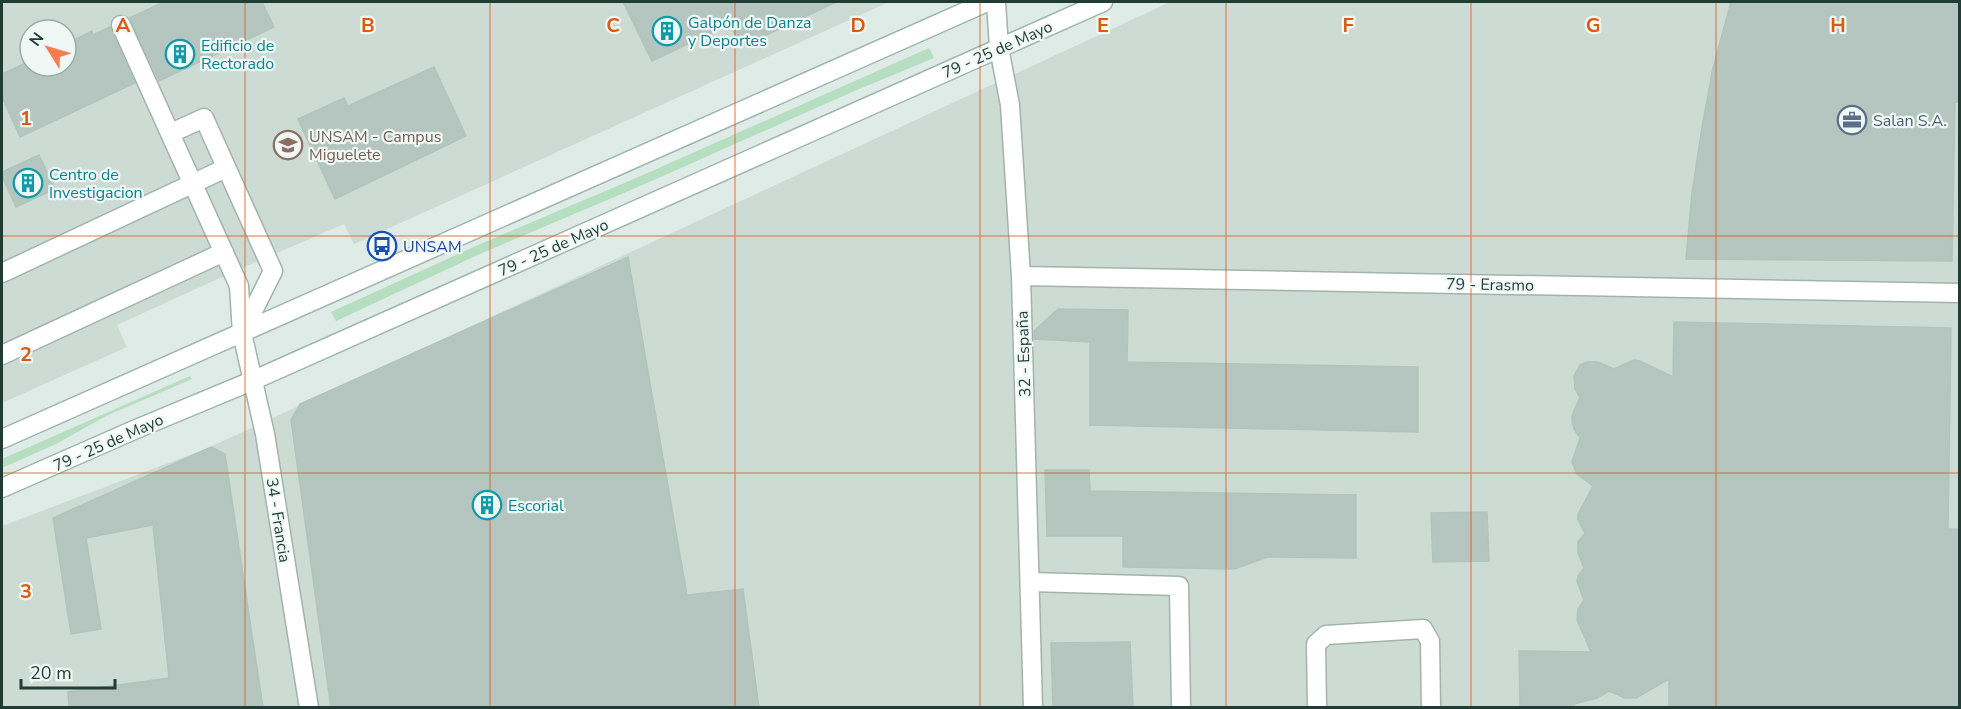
<svg xmlns="http://www.w3.org/2000/svg" width="1961" height="709" font-family="'Nunito Sans',sans-serif">
	<style>
		.built { fill: #cddbd5; fill-rule: evenodd }
		.green { fill: #b6dec1 }
		.building { fill: #b4c6bf; stroke: #b1c5bd; stroke-width: 1.5 }
		.lines { fill: none; stroke-linecap: round; stroke-linejoin: round }
		.service-casing { stroke: #a2b3ad; stroke-width: 21 }
		.minor-casing { stroke: #a2b3ad; stroke-width: 21 }
		.secondary-casing { stroke: #9db7ae; stroke-width: 21 }
		.service { stroke: #fff; stroke-width: 18 }
		.minor { stroke: #fff; stroke-width: 18 }
		.secondary { stroke: #fff; stroke-width: 18 }
		.grid { fill: none; stroke: #de580e; stroke-width: 1.5; stroke-opacity: 0.55 }
		.labels { text-anchor: middle; stroke-width: 4.5; stroke-linejoin: round; paint-order: stroke }
		.culture-label { font-size: 16px; fill: #0d838f; stroke: #eff8f4; text-anchor: start }
		.street-label { font-size: 16px; fill: #1f3c35; stroke: #eff8f4 }
		.service-label { font-size: 16px; fill: #4e5e75; stroke: #eff8f4; text-anchor: start }
		.education-label { font-size: 16px; fill: #785e54; stroke: #eff8f4; text-anchor: start }
		.transit-label { font-size: 16px; fill: #164399; stroke: #eff8f4; text-anchor: start }
		.grid-label { font-size: 20px; text-anchor: middle; font-weight: bold; fill: #de580e; stroke: #eff8f4; stroke-width: 4.5; stroke-linejoin: round; paint-order: stroke }
	</style>
	<rect width="100%" height="100%" fill="#dfebe6"/>
	<path class="built" d="M2,2H889L354,244L344,224L233,272L117,325L127,347L2,403ZM30,30H66V66H30Z
		M1170,2H1959V707L2,708V526L208,448Z"/>
	<path class="green" d="M929,48L934,58L852,92L645,184L482,253L336,321L331,312L478,245L643,175Z
		M190,376L192,379L106,416L56,444L2,468V459Z"/>
	<path class="building" d="M164,2H262L274,27L159,81L129,18Z
		M623,2H836L741,47L730,24L652,61Z
		M1731,2H1959V102H1955L1952,261L1686,259L1692,193L1702,127L1713,68Z
		M110,27L135,83L20,137L2,97V74L30,61V66H66V44L92,31L93,35Z
		M434,67L466,136L335,199L298,119L344,98L348,106Z
		M39,155L55,189L16,207L2,176V172Z
		M628,257L687,595L743,589L759,708H331L291,420L300,404Z
		M1058,309L1128,310L1127,362L1418,367V432L1090,425V342L1034,339V331Z
		M1674,322L1951,328L1948,529H1959V708H1669V679L1636,698H1625L1609,691L1597,698L1574,704V708H1520L1519,651L1591,652L1577,620L1578,609L1584,600L1577,581L1578,576L1584,568L1578,553V542L1585,533L1578,520V514L1593,486L1577,474L1572,462L1580,438L1574,429L1572,422V416L1580,397L1575,389L1574,376L1580,365L1586,362H1598L1614,369L1634,360L1640,361L1673,377Z
		M211,447L225,454L263,708H69L68,692L169,678L153,525L86,538L101,629L71,634L53,518Z
		M1045,470H1089L1090,491L1356,495V558L1268,557L1234,569L1123,567V536H1047Z
		M1487,512L1489,561L1433,562L1431,513Z
		M1130,642L1133,708H1053L1051,643Z"/>
	<g class="lines">
		<g class="service-casing">
			<path id="service" d="M121,25L239,286L242,333
				M171,133L204,118L273,271L243,331
				M2,273L226,168
				M2,355L224,252
				M1030,582L1179,586L1181,708
				M1317,708L1316,644L1326,635L1423,629L1430,641L1431,708"/>
		</g>
		<g class="minor-casing">
			<path id="minor" d="M996,2L999,48L1010,105L1021,276L1033,708
				M1021,276L1960,293
				M242,333L265,434L309,708"/>
		</g>
		<g class="secondary-casing">
			<path id="secondary" d="M2,439L987,2
				M2,488L134,430L254,380L1103,2"/>
		</g>
		<use href="#service" class="service"/>
		<use href="#minor" class="minor"/>
		<use href="#secondary" class="secondary"/>
	</g>
	<path class="grid" d="M245,2V708M490,2V708M735,2V708M980,2V708M1226,2V708M1471,2V708M1716,2V708M2,236H1960M2,473H1960"/>
	<defs>
		<g id="building-ring" transform="scale(1.5)"><circle r="9.5" fill="#eff8f4" stroke="#0f9aa8" stroke-width="1.5"/><path d="M-4-6H4V6H1V3H-1V6H-4ZM-2.5-4.3h1.7v1.8h-1.7ZM.8-4.3h1.7v1.8H.8ZM-2.5-1h1.7V.8h-1.7ZM.8-1h1.7V.8H.8Z" fill="#0f9aa8"/></g>
		<g id="office-ring" transform="scale(1.5)"><circle r="9.5" fill="#eff8f4" stroke="#5c6f8a" stroke-width="1.5"/><path d="M-6-3h4V-5.5h4V-3h4V5H-6ZM-1-4.5V-3h2v-1.5ZM-6 0V1H6V0Z" fill="#5c6f8a"/></g>
		<g id="university-ring" transform="scale(1.5)"><circle r="9.5" fill="#eff8f4" stroke="#8d6e63" stroke-width="1.5"/><path d="M0-5L7-2L0 1L-7-2ZM-4 1L0 2.5L4 1V4Q0 6-4 4Z" fill="#8d6e63"/></g>
		<g id="bus-ring" transform="scale(1.5)"><circle r="9.5" fill="#eff8f4" stroke="#1a4fb4" stroke-width="1.5"/><path d="M-5-6H5V4H4V6H2V4H-2V6H-4V4H-5ZM-3.5-4V0h7V-4ZM-3.5 1.2v1.5H-2V1.2ZM2 1.2v1.5H3.5V1.2Z" fill="#1a4fb4"/></g>
	</defs>
	<g fill-rule="evenodd">
		<use href="#building-ring" x="667" y="31"/>
		<use href="#building-ring" x="180" y="54"/>
		<use href="#office-ring" x="1852" y="120"/>
		<use href="#university-ring" x="288" y="145"/>
		<use href="#building-ring" x="28" y="183"/>
		<use href="#bus-ring" x="382" y="246"/>
		<use href="#building-ring" x="487" y="505"/>
	</g>
	<g class="labels">
		<g class="culture-label">
			<text x="688" y="28">Galpón de Danza<tspan x="688" dy="18">y Deportes</tspan></text>
			<text x="201" y="51">Edificio de<tspan x="201" dy="18">Rectorado</tspan></text>
			<text x="49" y="180">Centro de<tspan x="49" dy="18">Investigacion</tspan></text>
			<text x="508" y="511">Escorial</text>
		</g>
		<g class="street-label">
			<text transform="translate(997 49) rotate(-24)" y="6">79 - 25 de Mayo</text>
			<text transform="translate(553 247) rotate(-24)" y="6">79 - 25 de Mayo</text>
			<text transform="translate(1490 284) rotate(1)" y="6">79 - Erasmo</text>
			<text transform="translate(1023 354) rotate(-92)" y="6">32 - España</text>
			<text transform="translate(108 442) rotate(-24)" y="6">79 - 25 de Mayo</text>
			<text transform="translate(279 520) rotate(81)" y="6">34 - Francia</text>
		</g>
		<g class="service-label">
			<text x="1873" y="126">Salan S.A.</text>
		</g>
		<g class="education-label">
			<text x="309" y="142">UNSAM - Campus<tspan x="309" dy="18">Miguelete</tspan></text>
		</g>
		<g class="transit-label">
			<text x="403" y="252">UNSAM</text>
		</g>
	</g>
	<g class="grid-label">
		<text x="123" y="32">A</text>
		<text x="368" y="32">B</text>
		<text x="613" y="32">C</text>
		<text x="858" y="32">D</text>
		<text x="1103" y="32">E</text>
		<text x="1348" y="32">F</text>
		<text x="1593" y="32">G</text>
		<text x="1838" y="32">H</text>
		<text x="26" y="125">1</text>
		<text x="26" y="361">2</text>
		<text x="26" y="598">3</text>
	</g>
	<rect width="1961" height="709" fill="none" stroke="#1f3c35" stroke-width="6"/>
	<g transform="translate(48 48) rotate(307)"><circle r="28" fill="#eff8f4" stroke="#9cada8" stroke-width="1.5"/>
	<path d="M0-4.5L10 22L0 15L-10 22Z" fill="#fa7b4e"/>
	<text y="-9" font-size="16" font-weight="bold" text-anchor="middle" fill="#1f3c35">N</text>
	</g>
	<path d="M21 679v9h94v-9" fill="none" stroke="#1f3c35" stroke-width="3"/>
	<text x="30" y="679" font-size="18" fill="#1f3c35" stroke="#eff8f4" stroke-width="4.5" paint-order="stroke">20 m</text>
</svg>
